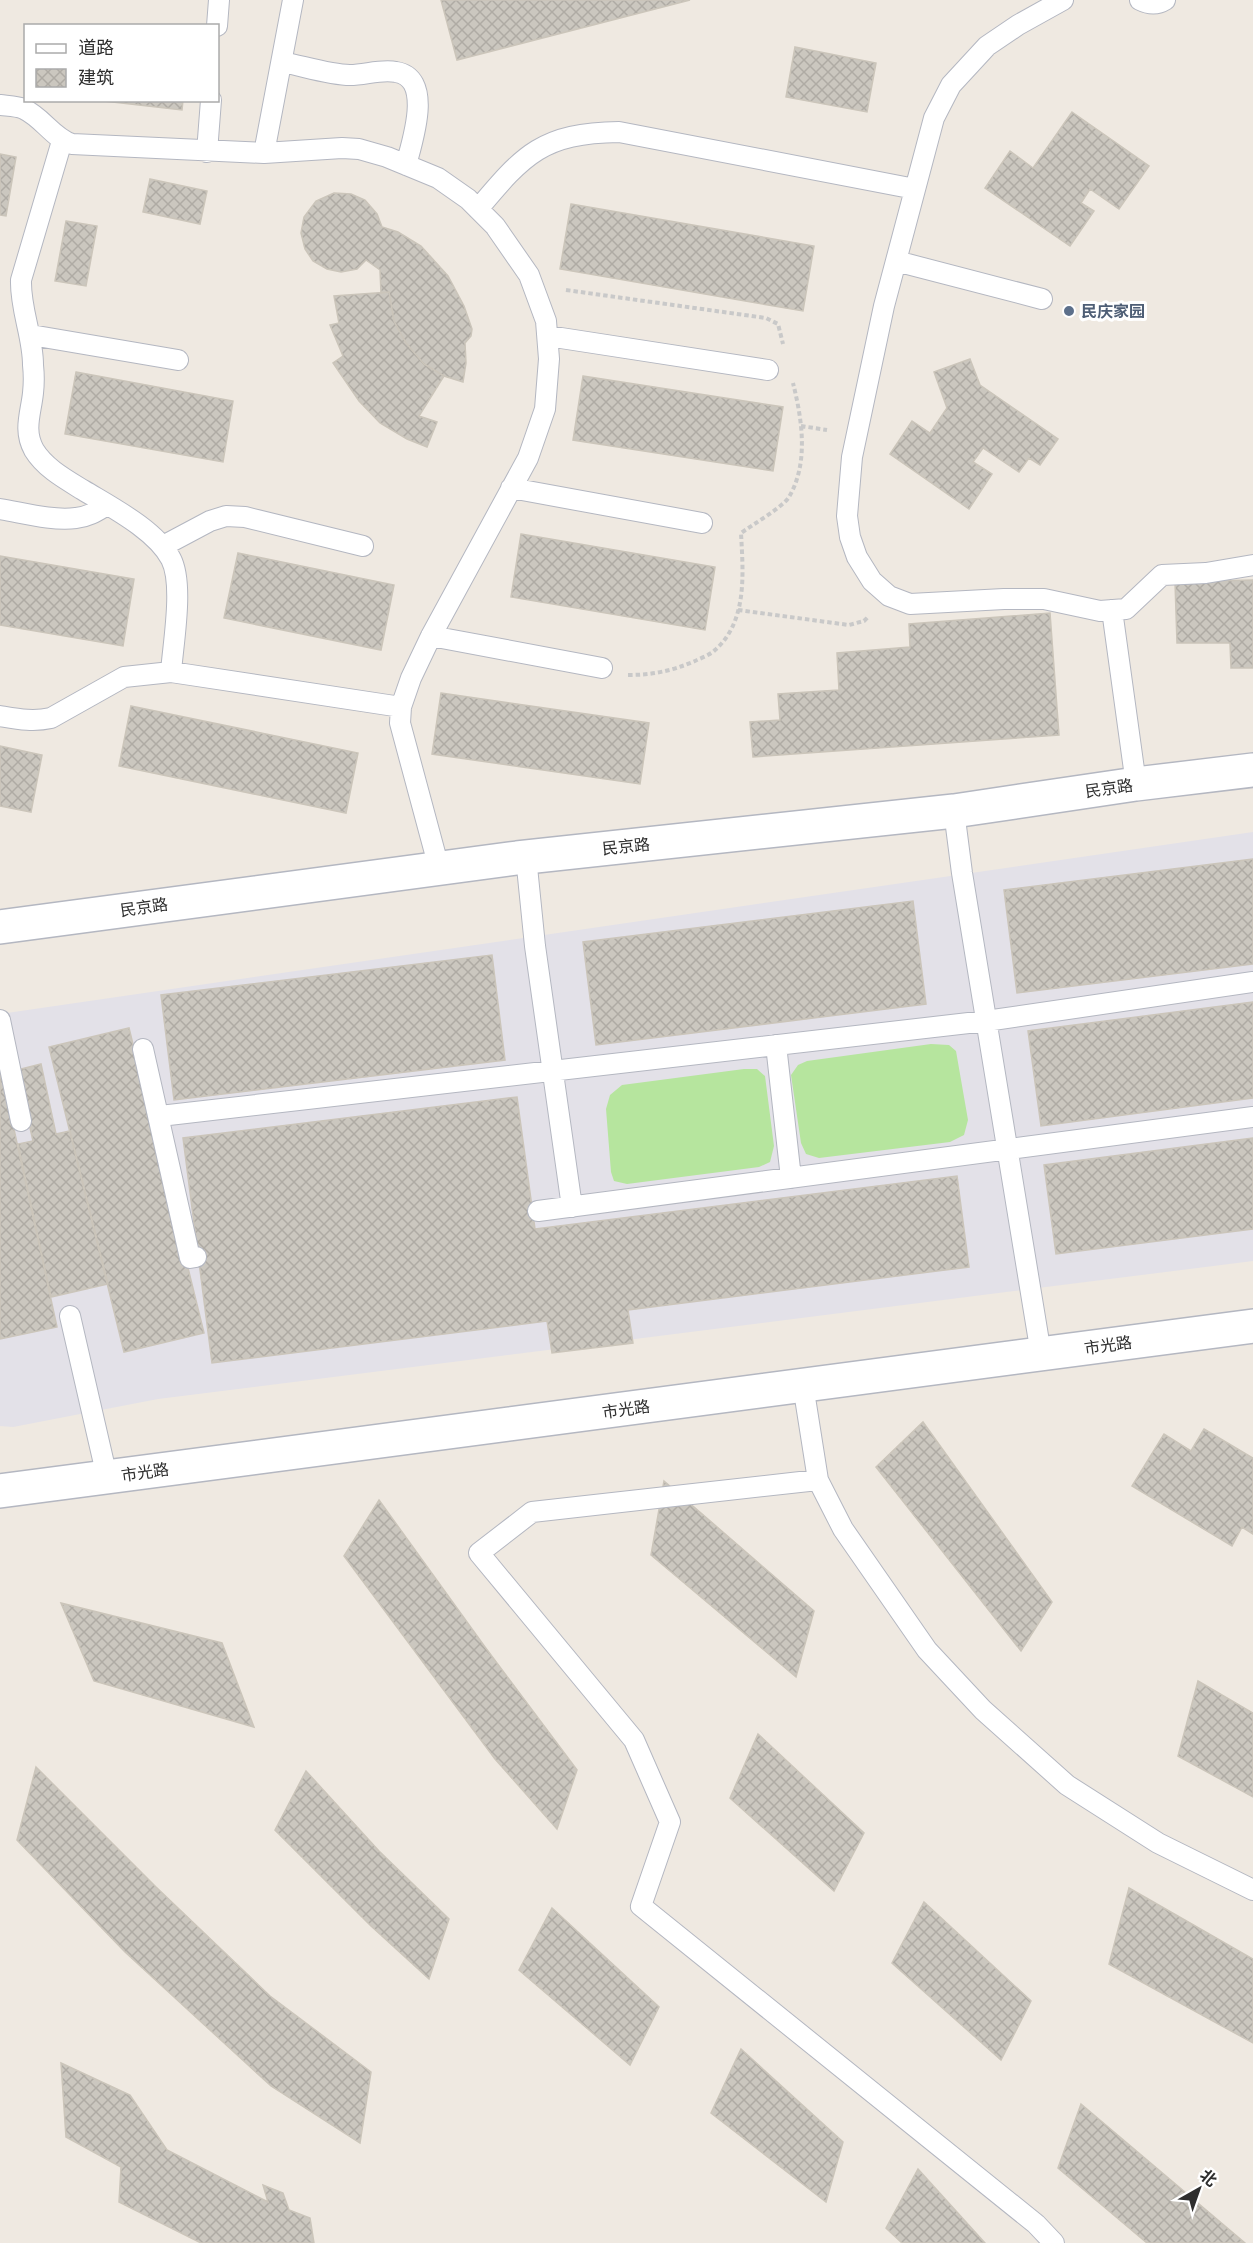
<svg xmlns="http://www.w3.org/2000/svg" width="1253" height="2243" font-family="Raleway,'Noto Sans SC',sans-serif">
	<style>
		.industrial { fill: #e3e1e8 }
		.grass { fill: #b6e59e }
		.building { fill: url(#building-cross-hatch); stroke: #cbc5ba; stroke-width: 1.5 }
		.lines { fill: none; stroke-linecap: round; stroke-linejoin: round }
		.lane-casing { stroke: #b4b7c1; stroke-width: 22 }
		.street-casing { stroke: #b4b7c1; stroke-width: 36 }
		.secondary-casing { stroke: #b4b7c1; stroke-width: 36 }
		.path { stroke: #c9c9c9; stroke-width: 4; stroke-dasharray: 4.5 3; stroke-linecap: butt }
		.lane { stroke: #fff; stroke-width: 20 }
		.street { stroke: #fff; stroke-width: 33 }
		.secondary { stroke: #fff; stroke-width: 33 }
		.service-dot { fill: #5c6f8a; stroke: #fff; stroke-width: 2 }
		.labels { text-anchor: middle; stroke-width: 6; stroke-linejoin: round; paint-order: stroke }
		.service-label { font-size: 16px; font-weight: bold; fill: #4e5e75; stroke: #fff; text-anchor: start }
		.street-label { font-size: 16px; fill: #2e2e2e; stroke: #fff }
	</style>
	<defs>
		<pattern id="building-cross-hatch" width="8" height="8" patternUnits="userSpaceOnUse" patternTransform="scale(1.5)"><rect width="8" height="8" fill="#cbc7bf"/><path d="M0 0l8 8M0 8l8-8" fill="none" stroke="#afaba4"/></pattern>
	</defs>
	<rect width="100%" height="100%" fill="#efe9e1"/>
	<path class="industrial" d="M1253,832V1261L158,1399L13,1427L0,1426V1014Z"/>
	<path class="grass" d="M931,1044L949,1045L956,1051L968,1120L964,1135L950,1142L819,1158L806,1154L801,1143L791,1075L798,1065L807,1061Z
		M744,1069H757L765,1076L774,1146L770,1162L759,1167L627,1184L614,1181L611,1172L606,1109L610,1095L622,1085Z"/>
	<path class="building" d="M441,0H690L457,60Z
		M795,47L876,63L867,112L786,97Z
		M95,100H183L182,110Z
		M1072,112L1149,166L1119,209L1090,189L1081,203L1094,211L1070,246L985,188L1010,151L1033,168Z
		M0,154L16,157L6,216L0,215Z
		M150,179L207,191L200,224L143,212Z
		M334,193L351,194L365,200L377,214L382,227L398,232L421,246L448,276L464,306L472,329L471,336L465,343L466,363L463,382L444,376L424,364L406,343L394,321L389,292L381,293L380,270L366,260L357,269L341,272L327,269L313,261L305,249L301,233L304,217L316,201Z
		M571,204L814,246L803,311L560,269Z
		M66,221L97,226L86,286L55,281Z
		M389,292L394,321L406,343L424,364L444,376L419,416L437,422L427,447L407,439L380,423L359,401L333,363L343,356L330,325L339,323L334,296Z
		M970,359L980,385L1058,439L1040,465L1029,458L1019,472L983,448L973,462L992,474L969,509L890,454L912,421L930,433L947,408L934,372Z
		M76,372L233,401L223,462L65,434Z
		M583,376L783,407L773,471L573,440Z
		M521,534L715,567L705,630L511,597Z
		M238,553L394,585L381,650L224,618Z
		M0,556L134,579L123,646L0,625Z
		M1253,580V668H1231L1230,643H1177L1175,582Z
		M1050,613L1059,735L753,757L750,722L780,720L778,694L839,690L837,653L910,647L909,624Z
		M441,693L649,723L640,784L432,754Z
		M131,706L358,753L346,813L119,766Z
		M0,746L42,755L31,812L0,806Z
		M1253,859V964L1017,993L1004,890Z
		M913,901L926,1004L596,1045L583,942Z
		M492,955L505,1060L174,1100L161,995Z
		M1253,1002V1098L1041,1126L1028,1031Z
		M129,1028L204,1333L124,1352L49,1047Z
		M41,1064L56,1134L70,1131L108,1284L51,1297L18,1144L33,1141L17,1070Z
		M0,1065L57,1327L0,1339Z
		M517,1097L535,1229L957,1176L969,1267L628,1310L633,1343L552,1353L547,1321L212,1363L183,1138Z
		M1253,1138V1229L1056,1254L1044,1165Z
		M923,1422L1052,1602L1021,1651L876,1467Z
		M1204,1429L1253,1458V1534L1242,1527L1232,1546L1132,1486L1164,1434L1191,1451Z
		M664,1481L814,1611L796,1677L651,1555Z
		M379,1500L485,1647L577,1770L557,1829L495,1759L344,1556Z
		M61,1603L222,1643L254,1727L94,1681Z
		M1198,1681L1253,1713V1797L1178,1756Z
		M758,1734L864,1833L834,1891L730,1798Z
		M36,1767L156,1887L270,1996L371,2072L360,2143L271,2086L125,1952L17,1840Z
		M306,1771L379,1851L449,1919L429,1979L371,1926L275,1830Z
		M1129,1888L1253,1959V2043L1109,1964Z
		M924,1902L1031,2001L1001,2060L892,1963Z
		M552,1908L659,2007L630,2065L519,1970Z
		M741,2049L843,2142L826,2202L711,2113Z
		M61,2063L130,2095L167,2150L268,2202L263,2185L283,2193L289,2210L310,2218L314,2243H201L119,2202L121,2167L66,2137Z
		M1081,2104L1245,2243H1147L1058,2168Z
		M918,2169L985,2243H902L886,2228Z"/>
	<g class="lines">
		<g class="lane-casing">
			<path id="lane" d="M1063,0L1018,25L987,46L951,85L934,118L884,306L852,457L847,516L850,537L857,557L872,581L889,596L910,604L1004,599H1044L1100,611L1126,609L1162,575L1206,573L1253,565
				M1140,0C1148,4 1157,5 1165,0
				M217,26L219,0
				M282,62C303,66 330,75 350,75C365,75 381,69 396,72C434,78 412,142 406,165
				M0,105C8,106 17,106 24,109C43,118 53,138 72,144L264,153L342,148L359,149L387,157L438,178L468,199L495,226L529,275L546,321L549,359L545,409L528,458L431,636L411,678L401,707L400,723L439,868
				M62,141L21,280C20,309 33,336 33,365C34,374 34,384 33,393C31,413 23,430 34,450C45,468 65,479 83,490C111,507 156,530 171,559C184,584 173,644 171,672
				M207,152L211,100
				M264,153L293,0
				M478,209C524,154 543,133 619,132L915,189
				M896,261L1042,299
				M31,335L178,360
				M548,336L768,370
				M511,488L702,523
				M0,509C24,513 52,521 76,518C88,517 97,511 107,505
				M163,546L210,521L226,516L245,517L363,546
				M1112,610L1136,784
				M431,636L602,668
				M0,716C18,719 33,722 51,718L124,677L171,672L401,707
				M954,811L962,873L1041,1354
				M526,857L535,946L572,1207
				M0,1020L21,1121
				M776,1045L791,1178
				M143,1049L190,1258L196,1257
				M160,1116L986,1021L1253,982
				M538,1211L1253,1117
				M70,1316L107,1477
				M803,1385L818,1480L843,1529L927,1650L983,1710L1067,1785L1158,1843L1253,1890
				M818,1480L532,1512L479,1553L634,1740L670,1822L641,1906L1036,2224L1054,2243"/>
		</g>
		<g class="street-casing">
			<path id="street" d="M0,927L517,858L954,811L1136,784L1253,770"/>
		</g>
		<g class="secondary-casing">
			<path id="secondary" d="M0,1491L1253,1326"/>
		</g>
		<path class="path" d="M566,290L766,318L778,324L783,344
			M801,426L827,430
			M738,610L849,625L864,621L869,616
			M628,675C652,675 672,671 695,661C701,658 710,655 715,650C748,621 743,572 741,533C752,525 783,507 789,497C809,463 802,419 793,383"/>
		<use href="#lane" class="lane"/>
		<use href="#street" class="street"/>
		<use href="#secondary" class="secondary"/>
	</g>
	<circle class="service-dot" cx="1069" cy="311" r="6"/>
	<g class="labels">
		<g class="service-label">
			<text x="1081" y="317">民庆家园</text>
		</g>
		<g class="street-label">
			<text transform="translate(1109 788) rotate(-8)" y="6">民京路</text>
			<text transform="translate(626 846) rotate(-6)" y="6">民京路</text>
			<text transform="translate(144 907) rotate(-8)" y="6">民京路</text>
			<text transform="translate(1108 1345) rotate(-8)" y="6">市光路</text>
			<text transform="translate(626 1409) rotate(-8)" y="6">市光路</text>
			<text transform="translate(145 1472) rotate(-8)" y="6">市光路</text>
		</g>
	</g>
	<rect x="24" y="24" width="195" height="78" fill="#ffffff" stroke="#ababab" stroke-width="1.5"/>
	<rect x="36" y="44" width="30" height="9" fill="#ffffff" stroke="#ababab" stroke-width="1.5"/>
	<text x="78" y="54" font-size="18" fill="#2e2e2e">道路</text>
	<rect x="36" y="69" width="30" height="18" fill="url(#building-cross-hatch)" stroke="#ababab" stroke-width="1.5"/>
	<text x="78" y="84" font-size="18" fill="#2e2e2e">建筑</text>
	<g transform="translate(1199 2189) rotate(40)" stroke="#ffffff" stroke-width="4.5" paint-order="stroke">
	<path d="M0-4.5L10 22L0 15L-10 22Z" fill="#2e2e2e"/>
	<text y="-9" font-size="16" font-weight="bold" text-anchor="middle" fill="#2e2e2e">北</text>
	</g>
</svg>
